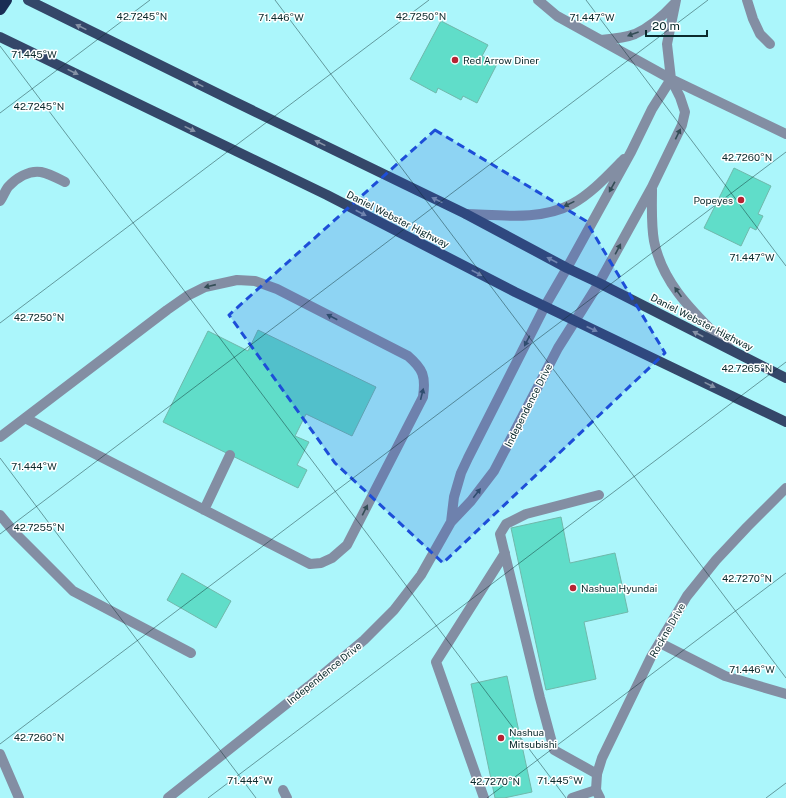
<svg xmlns="http://www.w3.org/2000/svg" width="786" height="798" font-family="'Public Sans',sans-serif">
	<style>
		.building { fill: #60ddc9; stroke: #70b8ab }
		.lines { fill: none; stroke-linecap: round; stroke-linejoin: round }
		.service { stroke: #838ea3; stroke-width: 10 }
		.minor { stroke: #838ea3; stroke-width: 10 }
		.tertiary { stroke: #838ea3; stroke-width: 10 }
		.primary { stroke: #344769; stroke-width: 10 }
		.motorway { stroke: #192d54; stroke-width: 12 }
		.oneway { fill: #8591a5 }
		.oneway2 { fill: #344d56 }
		.marked { fill: #1d4ed8; fill-opacity: 0.2; stroke: #1d4ed8; stroke-width: 3; stroke-dasharray: 8 5; stroke-linejoin: round }
		.ticks { fill: none; stroke: #0a2a2c; stroke-width: 1; stroke-opacity: 0.45 }
		.poi-dot { fill: #b52333; stroke: #fff; stroke-width: 1.5 }
		.labels { text-anchor: middle; stroke-width: 3; stroke-linejoin: round; paint-order: stroke }
		.poi-label { font-size: 10px; fill: #0a2a2c; stroke: #fff; text-anchor: start }
		.street-label { font-size: 10px; fill: #0a2a2c; stroke: #fff }
		.ticks-label { font-size: 10px; text-anchor: middle; fill: #0a2a2c; stroke: #fff; stroke-width: 3; stroke-linejoin: round; paint-order: stroke }
	</style>
	<rect width="100%" height="100%" fill="#abf6fb"/>
	<path class="building" d="M441,21L488,45L482,56L497,64L477,103L463,96L461,100L438,88L436,93L410,79Z
		M734,168L771,186L758,214L763,216L756,230L750,227L741,246L704,228Z
		M258,330L376,387L352,436L306,414L295,436L309,442L297,465L307,470L298,488L163,422L208,331L248,351Z
		M561,517L570,563L615,553L628,612L584,622L596,679L546,690L511,528Z
		M182,573L231,601L216,628L167,600Z
		M507,676L532,792L504,798H495L471,684Z"/>
	<g class="lines">
		<path class="service" d="M538,0L557,16L671,79L786,134
			M747,0L753,19L760,34L770,44
			M601,40C613,39 625,38 635,34C651,27 664,15 675,3
			M652,189C652,206 651,224 654,241C663,287 699,317 730,349
			M0,201C3,197 5,191 8,187C16,178 29,170 41,172C50,174 57,178 65,182
			M466,214C501,215 540,221 572,204C592,193 608,175 624,159
			M567,268L631,152L652,109L671,79
			M599,283L652,187L682,125L685,112L680,97L671,79L667,44L676,0
			M0,437L25,418L310,564L321,563L332,558L347,545L423,397C426,376 423,369 408,356L277,289L255,281L237,280L205,287L187,296L167,310L25,418
			M204,510L230,455
			M0,515L15,533L73,591L191,653
			M660,643L725,676L786,694
			M597,774L554,750L540,698L500,534L506,524L526,514L599,495
			M484,798L436,662L505,553
			M572,798L596,790"/>
		<path class="minor" d="M0,754L19,798
			M283,790L287,798
			M600,798L596,790L597,774L602,758L651,657L687,596L716,560L747,527L786,488"/>
		<path class="tertiary" d="M451,522L454,497L461,473L468,458L545,306L567,268
			M168,798L309,686L364,640L394,610L421,575L451,522L471,501L494,471L558,348L599,283"/>
		<path class="primary" d="M28,0L233,101L466,214L567,268L599,283L786,378
			M0,37L327,195L515,292L786,422"/>
		<path class="motorway" d="M0,9L6,0"/>
	</g>
	<defs><path id="oneway-solid" d="M-6-.8H1V-3.2L6.5 0L1 3.2V.8H-6Z"/></defs>
	<g class="oneway">
		<use href="#oneway-solid" transform="translate(81 27) rotate(-154)"/>
		<use href="#oneway-solid" transform="translate(73 72) rotate(26)"/>
		<use href="#oneway-solid" transform="translate(198 84) rotate(-154)"/>
		<use href="#oneway-solid" transform="translate(190 129) rotate(26)"/>
		<use href="#oneway-solid" transform="translate(320 143) rotate(-154)"/>
		<use href="#oneway-solid" transform="translate(437 200) rotate(-154)"/>
		<use href="#oneway-solid" transform="translate(361 213) rotate(27)"/>
		<use href="#oneway-solid" transform="translate(552 260) rotate(-152)"/>
		<use href="#oneway-solid" transform="translate(477 273) rotate(27)"/>
		<use href="#oneway-solid" transform="translate(592 329) rotate(25)"/>
		<use href="#oneway-solid" transform="translate(698 334) rotate(-153)"/>
		<use href="#oneway-solid" transform="translate(710 385) rotate(26)"/>
	</g>
	<g class="oneway2">
		<use href="#oneway-solid" transform="translate(633 34) rotate(160)"/>
		<use href="#oneway-solid" transform="translate(678 134) rotate(-64)"/>
		<use href="#oneway-solid" transform="translate(612 187) rotate(119)"/>
		<use href="#oneway-solid" transform="translate(569 204) rotate(154)"/>
		<use href="#oneway-solid" transform="translate(618 249) rotate(-62)"/>
		<use href="#oneway-solid" transform="translate(210 286) rotate(167)"/>
		<use href="#oneway-solid" transform="translate(678 292) rotate(-125)"/>
		<use href="#oneway-solid" transform="translate(332 317) rotate(-153)"/>
		<use href="#oneway-solid" transform="translate(527 341) rotate(117)"/>
		<use href="#oneway-solid" transform="translate(422 394) rotate(-76)"/>
		<use href="#oneway-solid" transform="translate(477 493) rotate(-52)"/>
		<use href="#oneway-solid" transform="translate(365 510) rotate(-63)"/>
	</g>
	<path class="marked" d="M435,130L586,221L665,353L443,563L335,463L229,315Z"/>
	<path class="ticks" d="M275,0L786,678M586,0L786,266M0,46L566,798M0,113L150,0M0,323L429,0M0,458L256,798M0,534L708,0M0,744L786,152M208,798L786,362M487,798L786,573M766,798L786,783"/>
	<g class="poi-dot">
		<circle cx="455" cy="60" r="4"/>
		<circle cx="741" cy="200" r="4"/>
		<circle cx="573" cy="588" r="4"/>
		<circle cx="501" cy="738" r="4"/>
	</g>
	<g class="labels">
		<g class="poi-label">
			<text x="463" y="64">Red Arrow Diner</text>
			<text x="733" y="204" text-anchor="end">Popeyes</text>
			<text x="581" y="592">Nashua Hyundai</text>
			<text x="509" y="736">Nashua<tspan x="509" dy="12">Mitsubishi</tspan></text>
		</g>
		<g class="street-label">
			<text transform="translate(398 219) rotate(27)" y="4">Daniel Webster Highway</text>
			<text transform="translate(702 322) rotate(27)" y="4">Daniel Webster Highway</text>
			<text transform="translate(528 405) rotate(-63)" y="4">Independence Drive</text>
			<text transform="translate(667 630) rotate(-60)" y="4">Rockne Drive</text>
			<text transform="translate(324 673) rotate(-39)" y="4">Independence Drive</text>
		</g>
	</g>
	<g class="ticks-label">
		<text x="142" y="20">42.7245°N</text>
		<text x="421" y="20">42.7250°N</text>
		<text x="281" y="21">71.446°W</text>
		<text x="592" y="21">71.447°W</text>
		<text x="34" y="58">71.445°W</text>
		<text x="39" y="110">42.7245°N</text>
		<text x="747" y="161">42.7260°N</text>
		<text x="752" y="261">71.447°W</text>
		<text x="39" y="321">42.7250°N</text>
		<text x="747" y="372">42.7265°N</text>
		<text x="34" y="470">71.444°W</text>
		<text x="39" y="531">42.7255°N</text>
		<text x="747" y="582">42.7270°N</text>
		<text x="752" y="673">71.446°W</text>
		<text x="39" y="741">42.7260°N</text>
		<text x="250" y="784">71.444°W</text>
		<text x="560" y="784">71.445°W</text>
		<text x="495" y="785">42.7270°N</text>
	</g>
	<path d="M646 30v6h61v-6" fill="none" stroke="#0a2a2c" stroke-width="2"/>
	<text x="652" y="30" font-size="12" fill="#0a2a2c" stroke="#ffffff" stroke-width="3" paint-order="stroke">20 m</text>
</svg>
